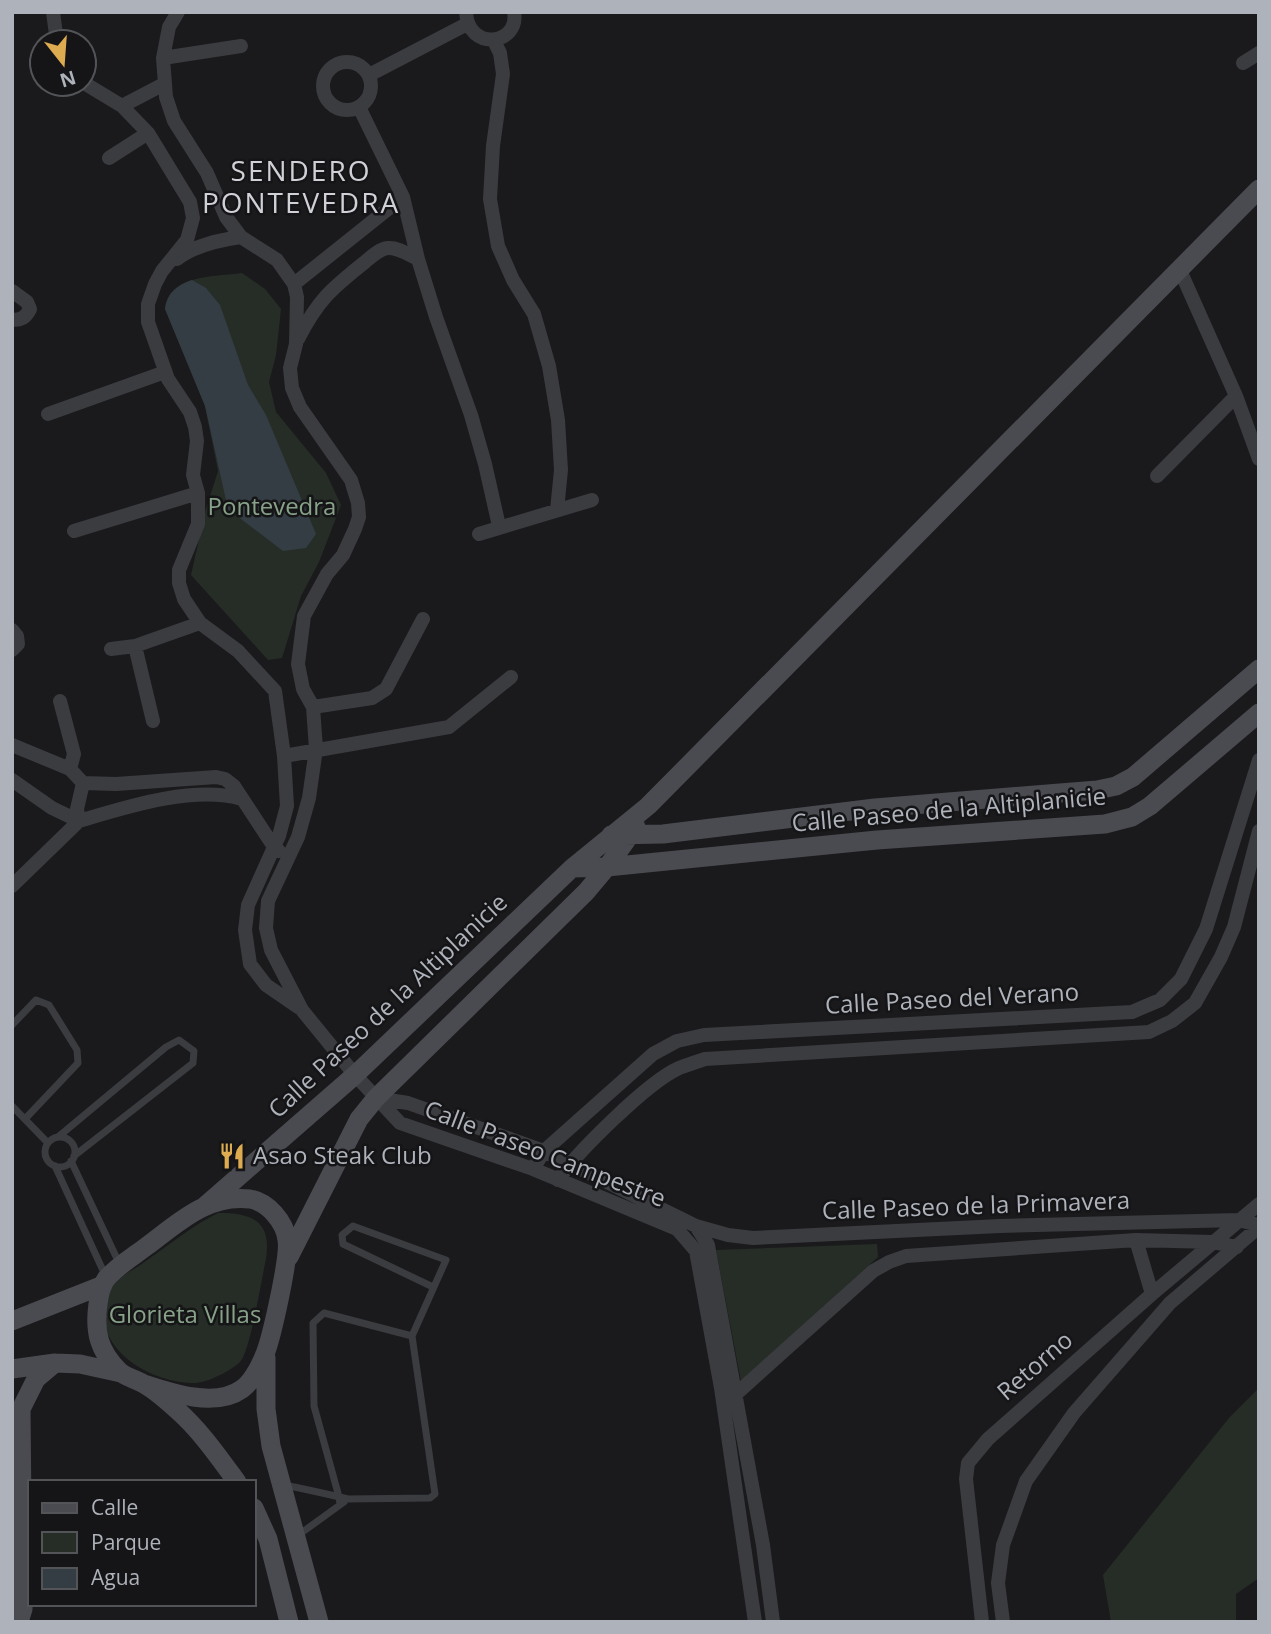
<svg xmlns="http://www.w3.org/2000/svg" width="1271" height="1634" font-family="'Open Sans',sans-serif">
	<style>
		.green { fill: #262d27 }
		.water { fill: #353d44 }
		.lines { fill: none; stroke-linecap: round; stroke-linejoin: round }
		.lane { stroke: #3b3c40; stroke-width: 7 }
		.street { stroke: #3b3c40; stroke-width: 14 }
		.secondary { stroke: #4a4b50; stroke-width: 19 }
		.labels { text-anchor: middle; stroke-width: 5; stroke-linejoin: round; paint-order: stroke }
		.park-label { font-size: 24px; fill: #88a289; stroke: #151517 }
		.street-label { font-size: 24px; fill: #aeb2ba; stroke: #151517 }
		.poi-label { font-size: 24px; fill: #aeb2ba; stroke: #151517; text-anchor: start }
		.quarter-label { font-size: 28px; letter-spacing: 2px; fill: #cfd1d6; stroke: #151517 }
	</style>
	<rect width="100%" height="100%" fill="#1a1a1c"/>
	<path class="green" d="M242,273L265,289L281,309L276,355L269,382L276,412L326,473L341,505L319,562L301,596L282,658L268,660L191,575L206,509L218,471L205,406L165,309C169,274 214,277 242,273Z
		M218,1213C251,1213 272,1220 266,1259C262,1277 250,1352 240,1362C230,1371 206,1384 192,1383C143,1382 80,1339 113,1285C119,1276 134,1270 143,1263C168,1246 190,1227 218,1213Z
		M877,1244L878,1257L741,1381L716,1250Z
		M1259,1388V1578L1236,1594V1622H1111L1103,1575L1229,1418Z"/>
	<path class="water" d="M192,280L206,288L220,305L248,385L266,415L316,534L306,548L283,551L228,509L205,406L165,309C167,293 177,285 192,280Z"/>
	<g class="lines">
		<path class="lane" d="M12,1025L36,1000L49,1005L77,1050L78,1063L25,1119
			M12,1106L48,1143
			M58,1137L166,1047L179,1040L194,1051L193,1063L74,1156
			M45 1152a15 15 0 1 1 30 0a15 15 0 1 1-30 0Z
			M71,1161L120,1265
			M55,1166L106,1277
			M412,1336L446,1260L353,1226L342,1235L343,1244L433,1287
			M284,1485C305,1489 327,1494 348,1499L430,1498L435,1494L412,1336L324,1313L313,1323L314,1406L339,1497L340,1504
			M297,1536L344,1502"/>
		<path class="street" d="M53,12L57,42
			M178,12L169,27L163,58L166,97L174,121L207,173L226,217L241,237L277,260L294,284L297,297L296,344L290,368L292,388L300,407L351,480L358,503L359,517L355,529L343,555L327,574L304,616L298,664L303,689L313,707L316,749L309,798L298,837L268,901L266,928L271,950L302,1010L355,1075L400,1123L533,1169L677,1229L696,1251L721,1388L755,1622
			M466,12C468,52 520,45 514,12
			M494,41L500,53L503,74L493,146L490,199L498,246L513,280L534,314L549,366L558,420L561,470L557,510
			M163,58L241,46
			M323 86a24 24 0 1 1 48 0a24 24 0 1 1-48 0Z
			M1243,63L1259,53
			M369,75L467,24
			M84,83L122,106L148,133L190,202L193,218L187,240L162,271L155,284L148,304V322L168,379L190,412L195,427L197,441L193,475L198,493V524L179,570V583L184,599L200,623L238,651L275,691L284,756L287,806L279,836L248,905L245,930L250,964L266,985L298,1007
			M122,106L164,84
			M359,107L403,197L418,259L436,317L471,415L485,464L499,526
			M109,158L148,133
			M177,259C195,245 219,240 241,237
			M1179,268L1236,396L1259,459
			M294,284L403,197
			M12,291L27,302L30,309C26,317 22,320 12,320
			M298,339C318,300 331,289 365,262C371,257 379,249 388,248C398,247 409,255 418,259
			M48,414L165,372
			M1157,476L1236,396
			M74,531L198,493
			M479,534L592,500
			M12,630L17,636L18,644L12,650
			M135,646L153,721
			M111,649L135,646L200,623
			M60,701L74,754L70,769L83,783L116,784L216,777L225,779L234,786L274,847L279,851
			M313,707L372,698L386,689L423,619
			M12,745L70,769
			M284,756L449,727L511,677
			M12,780L52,808L79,821C126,807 194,785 242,799
			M12,886L79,821L77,809L83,783
			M376,1098L408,1103L544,1151L696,1226L708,1245L763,1545L773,1622
			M533,1169L544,1151L653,1054L677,1041L704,1035L1132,1012L1160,1000L1181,979L1206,929L1259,760
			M558,1180C577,1152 648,1082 679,1068C687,1065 696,1062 705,1059L1149,1032L1172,1021L1195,1003L1221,957L1234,927L1259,831
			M696,1226L728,1235L753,1238L1000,1226L1238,1220L1259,1225
			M1136,1240L1152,1294
			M736,1394L873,1271L889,1262L906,1256L1136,1240L1212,1242L1237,1247
			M982,1622L966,1479L968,1463L988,1439L1152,1294L1259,1204
			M1003,1622L998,1583L1003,1545L1026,1481L1074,1413L1170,1303L1259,1227"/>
		<path class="secondary" d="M611,835L663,834L875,808L1097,790L1116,786L1133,777L1259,669
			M572,868L607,867L877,840L1105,824L1132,817L1150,806L1259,713
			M205,1206L355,1075L572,868L648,806L1259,189
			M289,1257L359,1119L376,1098L586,892L607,867L636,827
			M12,1321L103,1285
			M266,1357V1409L271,1446L319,1622
			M12,1369L55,1363L80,1364L121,1373
			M144,1384C171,1393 216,1408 242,1389C253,1381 260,1366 265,1354C272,1336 290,1256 287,1240C285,1222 268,1202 250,1199C208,1194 179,1222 147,1246C134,1256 117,1266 106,1279C101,1286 99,1296 98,1304C94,1332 99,1351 119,1371C125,1377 135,1379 142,1383C154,1389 166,1400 176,1409C200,1430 218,1456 237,1482
			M254,1508L268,1539L289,1622
			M19,1622L23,1609L21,1409L36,1379L55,1363"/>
	</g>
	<defs>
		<g id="restaurant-bare" transform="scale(2.1)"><path d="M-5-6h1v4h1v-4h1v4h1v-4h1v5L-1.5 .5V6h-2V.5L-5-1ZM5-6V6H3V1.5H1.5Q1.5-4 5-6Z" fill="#ddab50" stroke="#151517" stroke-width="2.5" paint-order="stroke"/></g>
	</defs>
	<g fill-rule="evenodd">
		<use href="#restaurant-bare" x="232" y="1156"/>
	</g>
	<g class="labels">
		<g class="park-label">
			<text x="272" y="515">Pontevedra</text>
			<text x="185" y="1323">Glorieta Villas</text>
		</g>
		<g class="street-label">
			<text transform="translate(949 810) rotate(-5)" y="8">Calle Paseo de la Altiplanicie</text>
			<text transform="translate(952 999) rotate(-3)" y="8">Calle Paseo del Verano</text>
			<text transform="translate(388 1006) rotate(-43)" y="8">Calle Paseo de la Altiplanicie</text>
			<text transform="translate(545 1154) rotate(21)" y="8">Calle Paseo Campestre</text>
			<text transform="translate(976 1206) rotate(-2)" y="8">Calle Paseo de la Primavera</text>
			<text transform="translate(1035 1366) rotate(-41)" y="8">Retorno</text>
		</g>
		<g class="poi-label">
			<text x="253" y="1164">Asao Steak Club</text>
		</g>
		<g class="quarter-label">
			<text x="301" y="181">SENDERO<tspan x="301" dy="32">PONTEVEDRA</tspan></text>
		</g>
	</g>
	<rect width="1271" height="1634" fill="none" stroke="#aeb2ba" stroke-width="28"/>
	<rect x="28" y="1480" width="228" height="126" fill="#151517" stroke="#525458" stroke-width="2"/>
	<rect x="42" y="1503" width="35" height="10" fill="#4a4b50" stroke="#525458" stroke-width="2"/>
	<text x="91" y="1515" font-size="21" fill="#aeb2ba">Calle</text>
	<rect x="42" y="1532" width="35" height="21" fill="#262d27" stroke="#525458" stroke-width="2"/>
	<text x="91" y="1550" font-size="21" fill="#aeb2ba">Parque</text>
	<rect x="42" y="1568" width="35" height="21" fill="#353d44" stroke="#525458" stroke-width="2"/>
	<text x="91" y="1585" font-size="21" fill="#aeb2ba">Agua</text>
	<g transform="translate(63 63) rotate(163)"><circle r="33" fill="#151517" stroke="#525458" stroke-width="2"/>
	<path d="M0-5L12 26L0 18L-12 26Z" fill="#ddab50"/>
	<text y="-10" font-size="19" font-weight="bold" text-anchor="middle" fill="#aeb2ba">N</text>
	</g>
</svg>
